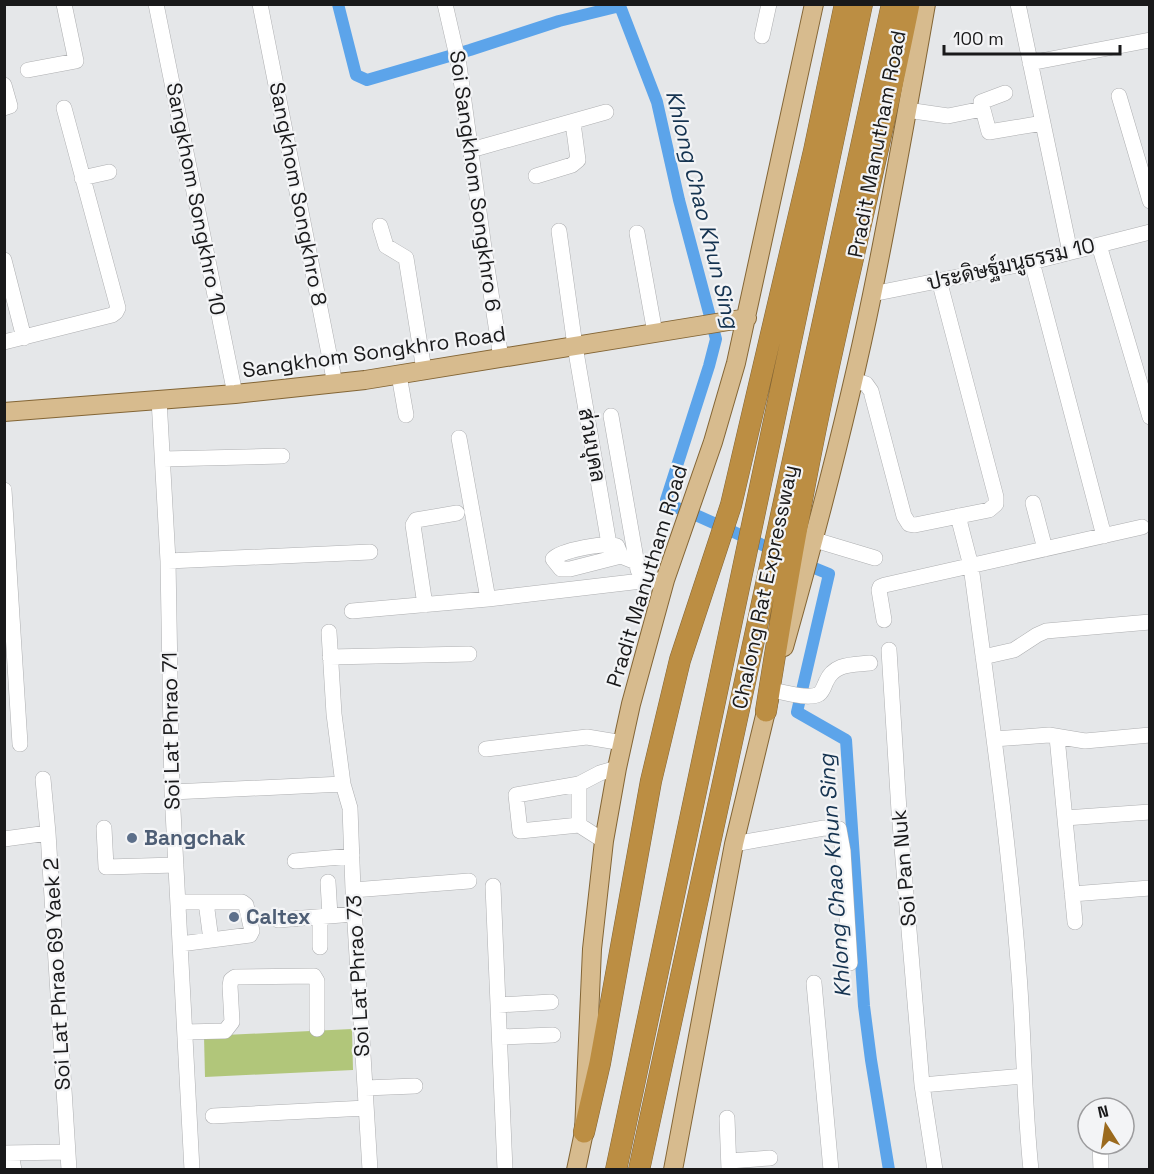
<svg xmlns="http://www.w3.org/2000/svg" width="1154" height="1174" font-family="'Space Grotesk',Sarabun,sans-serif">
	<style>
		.green { fill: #b1c67a }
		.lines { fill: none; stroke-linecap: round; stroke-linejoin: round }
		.canal { stroke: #5ca4ea; stroke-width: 12 }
		.minor-casing { stroke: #aeafb1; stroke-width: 16 }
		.major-casing { stroke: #836535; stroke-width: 20 }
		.highway-casing { stroke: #836535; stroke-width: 22 }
		.minor { stroke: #fff; stroke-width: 15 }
		.major { stroke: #d7bb8e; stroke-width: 18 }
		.highway { stroke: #bc8e43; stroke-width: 21 }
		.service-dot { fill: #5c6f8a; stroke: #f3f4f6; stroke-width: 2 }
		.labels { text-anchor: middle; stroke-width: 4.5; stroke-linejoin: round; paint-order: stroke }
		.street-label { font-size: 21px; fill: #19191a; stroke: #f3f4f6 }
		.service-label { font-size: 21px; font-weight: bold; fill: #4e5e75; stroke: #f3f4f6; text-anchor: start }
		.water-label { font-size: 22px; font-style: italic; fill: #153350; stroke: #f3f4f6 }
	</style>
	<rect width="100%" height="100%" fill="#e5e7e9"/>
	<path class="green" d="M352,1029L353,1070L205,1077L204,1036Z"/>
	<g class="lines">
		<path class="canal" d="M338,4L356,75L367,80L470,50L559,21L620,6L657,102L679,200L716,339L709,366L666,500L670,505L698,516L778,552
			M802,563L829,574L797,712L846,740L864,1006L871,1060L889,1170"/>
		<g class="minor-casing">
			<path id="minor" d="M156,4L235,394
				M260,4L335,384
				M445,4L459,65L484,248L501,358
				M1018,4L1070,252
				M762,36L769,4
				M1030,63L1150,40
				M28,70L76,61L64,4
				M4,85L10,106L4,108
				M1005,93L981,102L989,132L1043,123
				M1119,96L1150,201
				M907,110L948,116L982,109
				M471,150L606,112
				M536,176L572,165L578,160L573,123
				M82,178L109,172
				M380,226L386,246L406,258L424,370
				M559,231L575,346L609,544
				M637,233L655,333
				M1099,245L1150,417
				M4,260L24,338
				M1032,262L1104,536
				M872,294L1032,262L1150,232
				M4,342L112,315L116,312L118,308L64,108
				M399,375L406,415
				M853,380L866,384L871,391L904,516L909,524L915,525L989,510L996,504V497L939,280
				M159,399L168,561L172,792L192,1170
				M611,416L638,570
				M459,438L488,599
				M163,459L282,456
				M4,490L20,744
				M1033,503L1045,549
				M958,516L971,566C989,702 1009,838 1019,974C1024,1039 1024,1104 1031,1170
				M815,540L875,558
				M621,556L617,546C606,542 561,550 553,559L561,569H570L621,556L636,562
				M168,561L370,552
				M425,605L413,525L416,520L457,513
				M352,611L488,599L650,580H665
				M884,620L879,590L880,587L885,585L1142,527
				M329,632L334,714L343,784L350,808L353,890L370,1170
				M889,650L899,811L922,1085L935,1170
				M330,657L469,654
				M983,657L1014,650L1037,635L1046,631L1150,622
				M772,690C783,692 809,700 819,694C823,691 824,686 826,682C834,663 852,665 870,663
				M1057,737L1075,922
				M994,739L1049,735L1085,741L1150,735
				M486,749L587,737L623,743
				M43,779L48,833L69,1170
				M579,784L516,795L520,831L579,825
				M172,792L343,784
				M1065,818L1150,812
				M104,828L106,867L176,865
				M4,839L48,833
				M604,841L579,825V784L600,773L617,768
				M734,844L824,828L839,829L843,851L850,963
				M295,861L352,856
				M328,882L330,916
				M493,886L505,1170
				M353,890L469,881
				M1072,894L1150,888
				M178,902H242L246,905L252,931L250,935L180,944
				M206,902L211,940
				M278,920L354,914
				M320,947V917
				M814,983L831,1170
				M498,1005L551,1002
				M185,1032L225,1031L232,1022L230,986L231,980L235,977L314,976L317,981V1029
				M500,1037L553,1035
				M922,1085L1024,1076
				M365,1088L415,1086
				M213,1116L366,1108
				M727,1118L729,1170
				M1100,1144L1101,1170
				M4,1153L68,1152
				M4,1154L12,1159L14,1170
				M729,1161L770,1158"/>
		</g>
		<g class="major-casing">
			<path id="major" d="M4,412L235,394L365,380L747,318
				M784,647C817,530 848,413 872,295C892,198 909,101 926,4
				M576,1170L584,1132L592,949L604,841L617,768L631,704L665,580L713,442L736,363L814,4
				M673,1170L734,844L769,699"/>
		</g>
		<g class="highway-casing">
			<path id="highway" d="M766,711C782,610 799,508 820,408C848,273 882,140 909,4
				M584,1132L600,1063L651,781L680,660L731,505L814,151L845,4
				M616,1170C696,781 783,393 862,4
				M639,1170L892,4"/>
		</g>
		<use href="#minor" class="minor"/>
		<use href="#major" class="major"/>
		<use href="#highway" class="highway"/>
	</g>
	<g class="service-dot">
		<circle cx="132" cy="838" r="6"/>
		<circle cx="234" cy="917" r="6"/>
	</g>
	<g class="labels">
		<g class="street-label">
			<text transform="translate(877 144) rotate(-79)" y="7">Pradit Manutham Road</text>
			<text transform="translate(475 181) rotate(82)" y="7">Soi Sangkhom Songkhro 6</text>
			<text transform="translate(298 194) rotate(79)" y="7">Sangkhom Songkhro 8</text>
			<text transform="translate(196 199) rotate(79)" y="7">Sangkhom Songkhro 10</text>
			<text transform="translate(1011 264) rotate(-13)" y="7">ประดิษฐ์มนูธรรม 10</text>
			<text transform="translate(374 352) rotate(-8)" y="7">Sangkhom Songkhro Road</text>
			<text transform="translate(592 445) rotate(80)" y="7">ส่วนบุคล</text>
			<text transform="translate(647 576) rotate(-73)" y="7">Pradit Manutham Road</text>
			<text transform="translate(765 587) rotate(-78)" y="7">Chalong Rat Expressway</text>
			<text transform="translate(171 731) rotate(-91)" y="7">Soi Lat Phrao 71</text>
			<text transform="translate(904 868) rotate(-95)" y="7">Soi Pan Nuk</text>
			<text transform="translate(57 974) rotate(-93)" y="7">Soi Lat Phrao 69 Yaek 2</text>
			<text transform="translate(358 976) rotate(-93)" y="7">Soi Lat Phrao 73</text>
		</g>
		<g class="service-label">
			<text x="144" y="845">Bangchak</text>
			<text x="246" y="924">Caltex</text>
		</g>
		<g class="water-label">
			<text transform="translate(703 209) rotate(76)" y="8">Khlong Chao Khun Sing</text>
			<text transform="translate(834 876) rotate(-94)" y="8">Khlong Chao Khun Sing</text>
		</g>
	</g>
	<rect width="1154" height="1174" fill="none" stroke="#19191a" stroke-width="12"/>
	<g transform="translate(1106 1126) rotate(348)"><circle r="28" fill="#f3f4f6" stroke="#9c9c9e" stroke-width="1.5"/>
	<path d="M0-4.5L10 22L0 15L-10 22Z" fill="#9b6a1e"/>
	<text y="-9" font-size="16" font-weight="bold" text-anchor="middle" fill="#19191a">N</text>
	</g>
	<path d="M944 45v9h176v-9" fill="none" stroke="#19191a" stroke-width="3"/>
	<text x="953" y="45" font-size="18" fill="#19191a" stroke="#f3f4f6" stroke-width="4.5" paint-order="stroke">100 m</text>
</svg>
